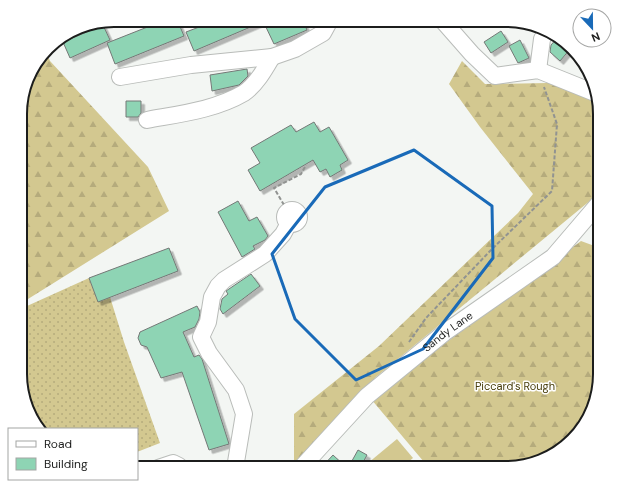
<svg xmlns="http://www.w3.org/2000/svg" width="620" height="488" font-family="'DM Sans',sans-serif">
	<style>
		.grass { fill: url(#grass-dots) }
		.forest { fill: url(#forest-firs) }
		.park { fill: #d3c890 }
		.building { fill: #8ed4b4; stroke: #747876; filter: url(#shadow) }
		.lines { fill: none; stroke-linecap: round; stroke-linejoin: round }
		.minor-casing { stroke: #b9bcb9; stroke-width: 18 }
		.path { stroke: #919391; stroke-width: 2; stroke-dasharray: 4 2; stroke-linecap: butt }
		.minor { stroke: #fff; stroke-width: 16 }
		.marked { fill: none; stroke: #196ab8; stroke-width: 3; stroke-linejoin: round }
		.labels { text-anchor: middle; stroke-width: 3; stroke-linejoin: round; paint-order: stroke }
		.street-label { font-size: 11px; fill: #1c1d1c; stroke: #fff }
		.park-label { font-size: 11px; fill: #463c09; stroke: #fff }
		.rim { fill: none; stroke: #1c1d1c; stroke-width: 2 }
	</style>
	<defs>
		<pattern id="grass-dots" width="8" height="8" patternUnits="userSpaceOnUse"><rect width="8" height="8" fill="#d3c890"/><path d="M2 2h.1M6 6h.1" fill="none" stroke="#b5ab7c" stroke-width="1.8" stroke-linecap="round"/></pattern>
		<pattern id="forest-firs" width="22" height="20" patternUnits="userSpaceOnUse"><rect width="22" height="20" fill="#d3c890"/><path d="M5 1l3.5 6h-7zM16 11l3.5 6h-7z" fill="#b5ab7c"/></pattern>
		<filter id="shadow"><feDropShadow dx="3.5" dy="3.5" stdDeviation="0" flood-color="#0004"/></filter>
	</defs>
	<rect width="100%" height="100%" fill="#f3f6f3"/>
	<path class="grass" d="M89,278L98,301L110,297L124,342L160,443L137,452V429H40L30,415L24,393L27,306Z"/>
	<path class="forest" d="M46,51L50,61L148,167L169,211L20,304L21,101L32,67Z
		M462,61L485,84L548,83L597,102L600,114V186L597,195L376,377L294,463V414L379,346L518,213L533,194L480,127L449,84Z
		M581,241L600,248V381L577,435L538,462L506,468H418L424,462L371,399Z"/>
	<path class="park" d="M397,439L413,458L401,468H362Z"/>
	<path class="building" d="M260,23L194,51L186,32L207,24Z
		M264,23H304L307,30L274,44Z
		M155,24H179L184,36L115,64L107,43Z
		M103,25L110,40L70,58L63,42Z
		M501,31L508,42L491,53L484,42Z
		M558,37L568,43L571,48L560,61L550,52L551,45Z
		M520,40L529,58L518,63L509,46Z
		M247,69L248,76L239,85L212,91L210,75Z
		M126,101H141V113L138,117H126Z
		M314,122L320,132L329,127L348,160L340,165L342,170L330,177L326,169L320,172L313,160L260,191L248,170L260,163L251,148L291,125L296,132Z
		M238,201L249,221L257,217L268,236L265,240L253,246L255,249L242,257L218,212Z
		M169,248L178,271L98,302L89,278Z
		M251,274L260,286L223,314L220,309L222,299L228,294L226,291Z
		M197,306L200,312L199,319L195,327L183,332L194,357L199,355L202,359L229,444L209,450L182,372L161,378L147,347L141,345L138,338L140,332Z
		M358,450L367,455L360,468H348Z
		M333,455L347,468H321Z"/>
	<g class="lines">
		<g class="minor-casing">
			<g id="minor">
				<path d="M443,21L472,54L495,76L538,70L595,93"/>
				<path d="M538,70L542,39L547,30"/>
				<path d="M120,77L191,65L272,57L295,49L323,33L329,22"/>
				<path d="M147,120C179,114 215,110 244,93C256,85 265,69 272,57"/>
				<circle cx="292" cy="217" r="7"/>
				<path d="M158,468L173,463L179,466L180,468"/>
				<path d="M235,468L244,414L236,390L209,353L201,337L208,322L212,297L218,286L224,280L265,254L283,234L289,223"/>
				<path id="s1" d="M301,468L367,396L444,333L553,257L600,202"/>
			</g>
		</g>
		<path class="path" d="M287,210L274,188L301,174L306,165
			M409,342L426,318L491,250L552,191L557,124L544,87"/>
		<use href="#minor" class="minor"/>
	</g>
	<path class="marked" d="M414,150L492,206L493,258L423,349L356,380L295,319L272,254L325,187Z"/>
	<g class="labels">
		<g class="street-label">
			<text dy="4" stroke="none"><textPath href="#s1" startOffset="201">Sandy Lane</textPath></text>
		</g>
		<g class="park-label">
			<text x="515" y="390">Piccard's Rough</text>
		</g>
	</g>
	<path d="M0 0H620V488H0ZM114 27H506A87 87 0 0 1 593 114V374A87 87 0 0 1 506 461H114A87 87 0 0 1 27 374V114A87 87 0 0 1 114 27Z" fill="#fff" fill-rule="evenodd"/>
	<path class="rim" d="M114 27H506A87 87 0 0 1 593 114V374A87 87 0 0 1 506 461H114A87 87 0 0 1 27 374V114A87 87 0 0 1 114 27Z"/>
	<rect x="8" y="428" width="130" height="52" fill="#ffffff" stroke="#a4a5a4"/>
	<rect x="16" y="441" width="20" height="6" fill="#ffffff" stroke="#a4a5a4"/>
	<text x="44" y="448" font-size="12" fill="#1c1d1c">Road</text>
	<rect x="16" y="458" width="20" height="12" fill="#8ed4b4" stroke="#a4a5a4"/>
	<text x="44" y="468" font-size="12" fill="#1c1d1c">Building</text>
	<g transform="translate(592 28) rotate(158)"><circle r="19" fill="#ffffff" stroke="#a4a5a4"/>
	<path d="M0-3L7 15L0 10L-7 15Z" fill="#196ab8"/>
	<text y="-6" font-size="11" font-weight="bold" text-anchor="middle" fill="#1c1d1c">N</text>
	</g>
</svg>
